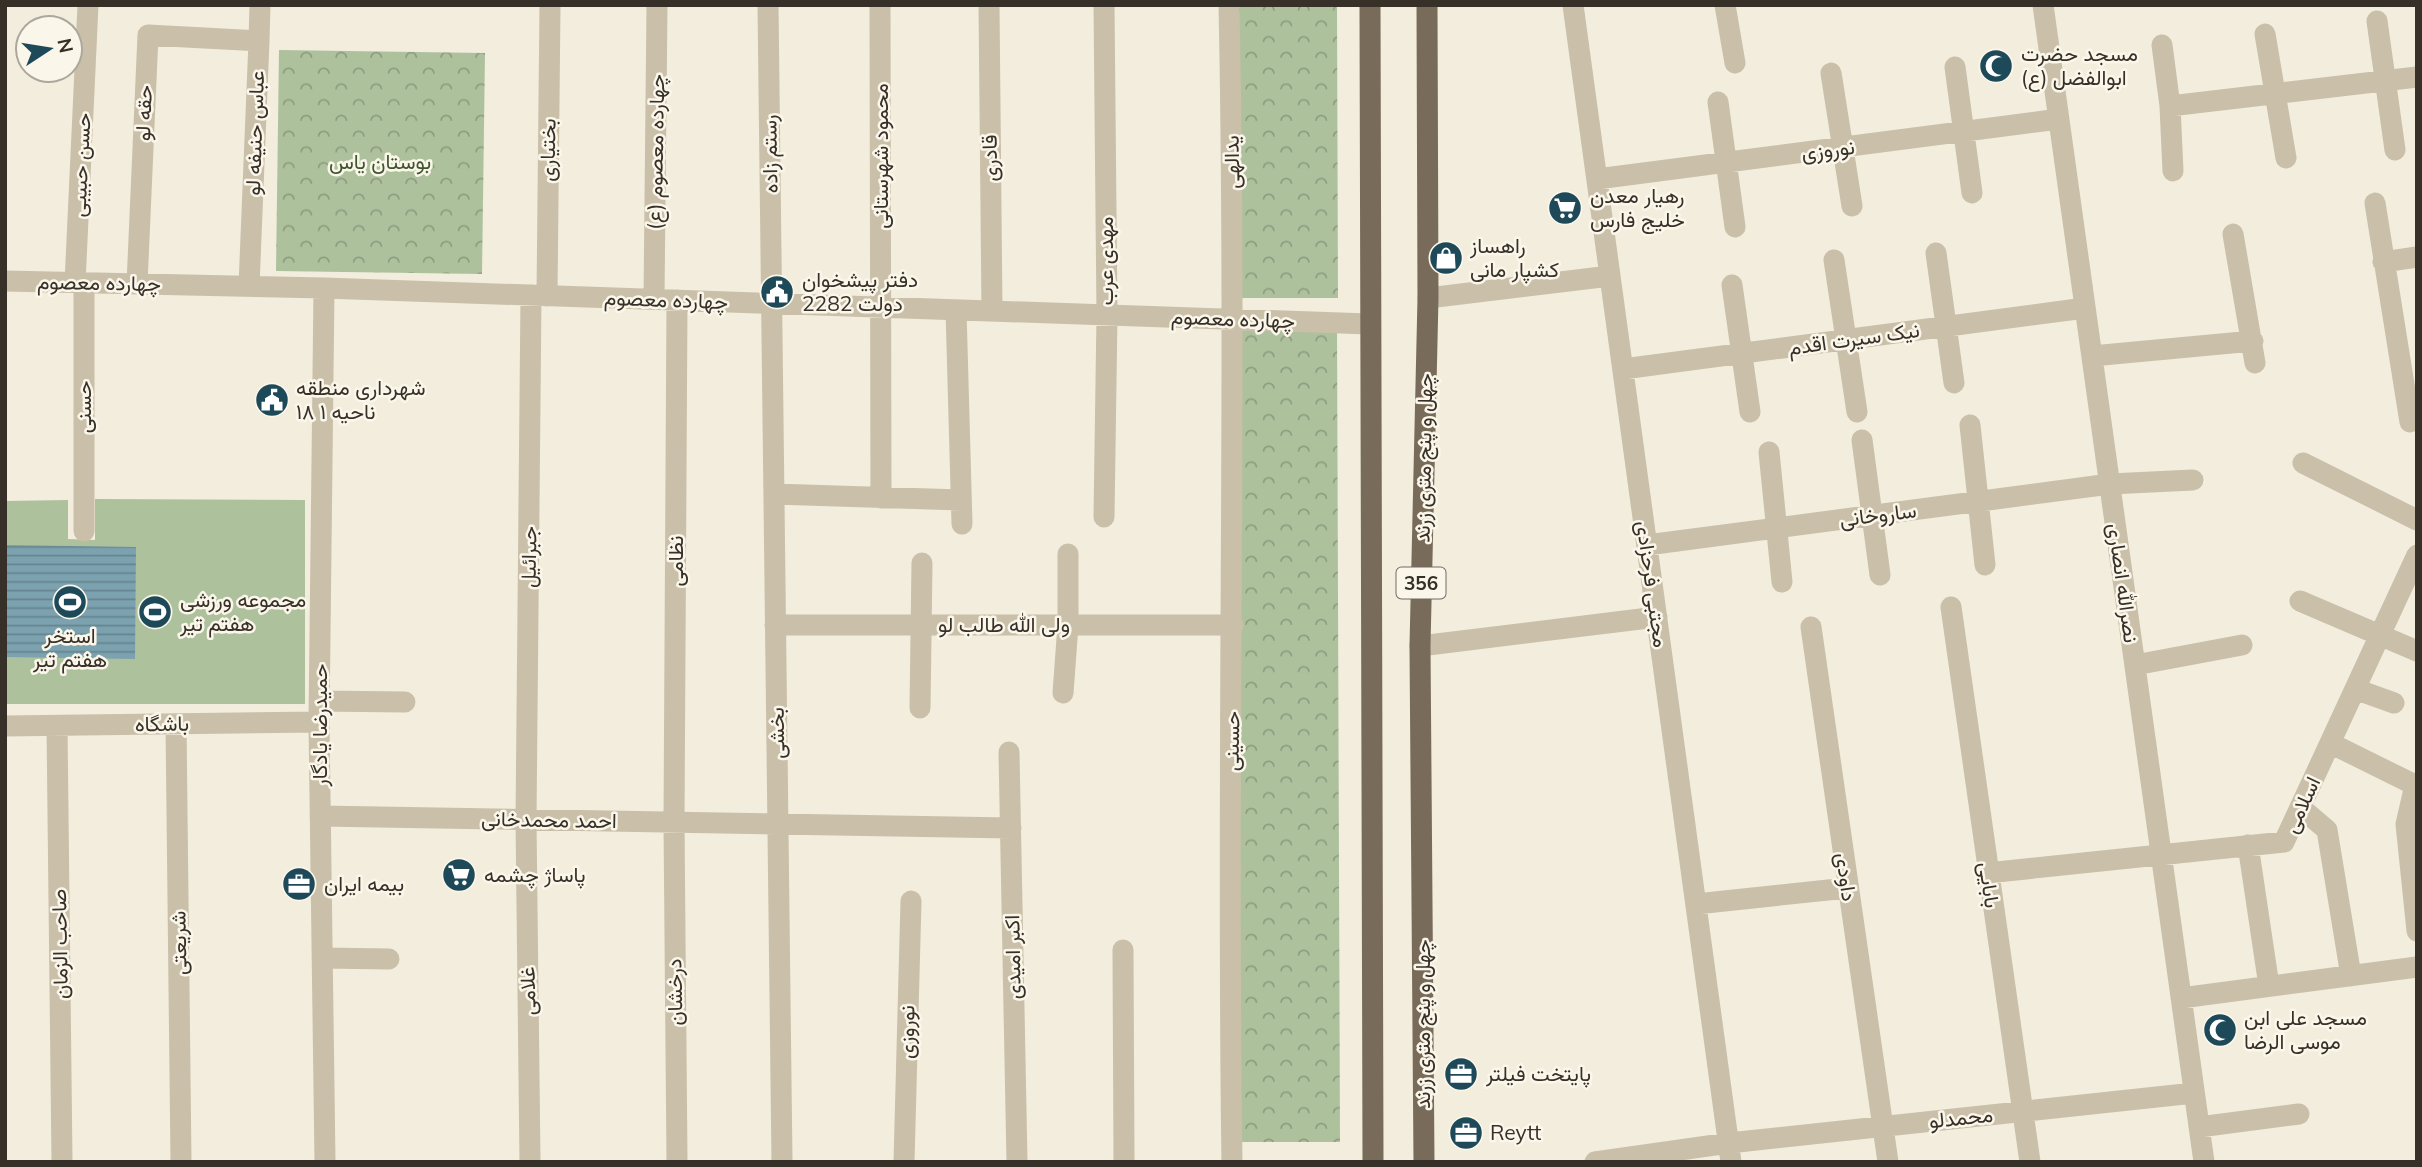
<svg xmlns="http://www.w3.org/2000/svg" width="2422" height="1167" font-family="Mulish,Vazirmatn,sans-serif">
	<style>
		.forest { fill: url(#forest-crowns) }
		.pitch { fill: #aec19d }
		.water { fill: url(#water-rules) }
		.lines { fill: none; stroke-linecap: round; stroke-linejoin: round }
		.minor { stroke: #cabfa9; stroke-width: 21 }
		.major { stroke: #796b5a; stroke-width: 21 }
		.labels { text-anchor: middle; stroke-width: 5; stroke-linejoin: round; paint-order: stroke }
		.shield { fill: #faf6ea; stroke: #726b63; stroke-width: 2 }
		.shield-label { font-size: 19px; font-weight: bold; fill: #373029 }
		.poi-label { font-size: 21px; fill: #373029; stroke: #faf6ea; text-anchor: start }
		.street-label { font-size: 21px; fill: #373029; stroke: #faf6ea }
		.park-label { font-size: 21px; fill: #3e562d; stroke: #faf6ea }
	</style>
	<defs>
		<pattern id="forest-crowns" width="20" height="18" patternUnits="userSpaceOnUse" patternTransform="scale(1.75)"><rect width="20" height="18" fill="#aec19d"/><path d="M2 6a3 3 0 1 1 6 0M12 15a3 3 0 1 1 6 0" fill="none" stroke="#8e9d80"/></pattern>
		<pattern id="water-rules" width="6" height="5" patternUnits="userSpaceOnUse" patternTransform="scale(1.75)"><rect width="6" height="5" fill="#7ca2af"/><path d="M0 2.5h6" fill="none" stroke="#66848e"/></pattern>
	</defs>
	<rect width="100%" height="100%" fill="#f2eddd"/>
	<path class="forest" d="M1235,5H1337L1338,298H1236Z
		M279,50L485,53L482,274L276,271Z
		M1337,326L1340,1142H1238L1240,329Z"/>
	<path class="pitch" d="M95,499L305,500V704H5V501L68,500V539L95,540Z"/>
	<path class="water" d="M5,545L136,547L135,659L5,657Z"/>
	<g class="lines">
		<path class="minor" d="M768,5L782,1162
			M880,5L881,498
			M989,5L992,311
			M1229,5C1237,391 1226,776 1232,1162
			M1573,5L1731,1162
			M1725,5L1735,63
			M2043,5L2204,1162
			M2377,21L2395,150
			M2265,34L2286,158
			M259,41L260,5
			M2162,45L2170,106L2173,171
			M1955,67L1972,193
			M1831,73L1852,206
			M1718,102L1735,227
			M2170,106L2417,77
			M1597,179L2059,119
			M2375,203L2410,422
			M2233,234L2255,363
			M1936,253L1954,383
			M1834,260L1857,412
			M2383,262L2417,257
			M5,281L324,288L1369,324
			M75,283L88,5
			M84,283V531
			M137,284L148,35L259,41L249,286
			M1732,285L1750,412
			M324,288L319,722L325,1162
			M547,296L550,5
			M1428,298L1610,276
			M654,299L657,5
			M956,310L962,524
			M2092,356L2253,341
			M1623,369L2085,308
			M1970,425L1985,565
			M1862,440L1880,575
			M1769,452L1782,582
			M2303,463L2417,520
			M774,494L961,500
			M1104,517L1107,315L1104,5
			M1647,545L2110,484L2193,480
			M2300,601L2417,651
			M1951,607L2030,1162
			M775,625H1233
			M1811,627L1888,1162
			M1420,646L1657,617
			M2135,665L2242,645
			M2355,689L2394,703
			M1063,693L1068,625V554
			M319,701L405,702
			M920,708L922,563
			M176,724L181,1162
			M5,726L319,722
			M57,726L62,1162
			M2330,743L2417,555
			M1009,752L1017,1162
			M2415,785L2406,824L2417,931
			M2300,807L2327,830L2351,976
			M320,816L1011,828
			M2248,845L2269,986
			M1987,873L2284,842L2330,743L2417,786
			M1696,904L1847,888
			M1123,950L1124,1162
			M323,958L389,959
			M2181,998L2417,967
			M2199,1127L2299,1114
			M530,1162L526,820L531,295
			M677,1162L674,822L677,300
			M904,1162L911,901
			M1595,1162L1729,1143L2194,1093"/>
		<path class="major" d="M1370,5L1373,1162
			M1424,1162L1420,646L1428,298L1427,5"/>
	</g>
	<defs>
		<g id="mosque-disc" transform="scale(1.75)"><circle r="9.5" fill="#1e4959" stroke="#faf6ea"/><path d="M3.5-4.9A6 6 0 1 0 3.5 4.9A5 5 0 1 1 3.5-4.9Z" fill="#fff"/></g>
		<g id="supermarket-disc" transform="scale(1.75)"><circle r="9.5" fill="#1e4959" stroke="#faf6ea"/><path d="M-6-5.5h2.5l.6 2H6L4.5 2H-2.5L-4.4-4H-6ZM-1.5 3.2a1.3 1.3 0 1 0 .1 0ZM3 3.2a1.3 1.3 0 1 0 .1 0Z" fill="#fff"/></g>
		<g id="shop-disc" transform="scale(1.75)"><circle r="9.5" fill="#1e4959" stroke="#faf6ea"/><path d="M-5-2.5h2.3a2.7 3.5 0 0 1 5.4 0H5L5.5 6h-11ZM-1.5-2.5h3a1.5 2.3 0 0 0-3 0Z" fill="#fff"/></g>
		<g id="civic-disc" transform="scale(1.75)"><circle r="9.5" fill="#1e4959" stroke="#faf6ea"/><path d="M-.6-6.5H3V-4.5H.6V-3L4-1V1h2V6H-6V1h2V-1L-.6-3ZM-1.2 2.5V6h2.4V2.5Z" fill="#fff"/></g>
		<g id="stadium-disc" transform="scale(1.75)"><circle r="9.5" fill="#1e4959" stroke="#faf6ea"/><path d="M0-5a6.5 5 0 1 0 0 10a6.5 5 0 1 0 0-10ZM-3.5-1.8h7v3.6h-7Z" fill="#fff"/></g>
		<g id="office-disc" transform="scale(1.75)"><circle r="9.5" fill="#1e4959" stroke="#faf6ea"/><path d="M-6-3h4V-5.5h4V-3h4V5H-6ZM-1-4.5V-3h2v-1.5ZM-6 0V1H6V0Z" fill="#fff"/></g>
	</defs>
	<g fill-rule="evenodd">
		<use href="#mosque-disc" x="1996" y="66"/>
		<use href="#supermarket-disc" x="1565" y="208"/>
		<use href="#shop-disc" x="1446" y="258"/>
		<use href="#civic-disc" x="777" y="292"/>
		<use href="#civic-disc" x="272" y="400"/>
		<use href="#stadium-disc" x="70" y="602"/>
		<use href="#stadium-disc" x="155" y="612"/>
		<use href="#supermarket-disc" x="459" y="875"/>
		<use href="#office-disc" x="299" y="884"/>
		<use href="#mosque-disc" x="2220" y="1030"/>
		<use href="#office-disc" x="1461" y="1074"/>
		<use href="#office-disc" x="1466" y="1133"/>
	</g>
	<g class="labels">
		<rect class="shield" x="1396.5" y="567.5" width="49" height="31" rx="5"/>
		<g class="shield-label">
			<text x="1421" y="590">356</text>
		</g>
		<g class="poi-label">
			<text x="2021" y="61">مسجد حضرت<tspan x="2021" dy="24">ابوالفضل (ع)</tspan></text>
			<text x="1590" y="203">رهیار معدن<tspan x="1590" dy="24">خلیج فارس</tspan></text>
			<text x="1470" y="253">راهساز<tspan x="1470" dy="24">کشپار مانی</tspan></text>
			<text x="802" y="287">دفتر پیشخوان<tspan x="802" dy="24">دولت 2282</tspan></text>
			<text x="296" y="395">شهرداری منطقه<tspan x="296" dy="24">۱۸ ناحیه ۱</tspan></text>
			<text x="180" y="607">مجموعه ورزشی<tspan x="180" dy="24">هفتم تیر</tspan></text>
			<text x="70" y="643" text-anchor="middle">استخر<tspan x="70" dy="24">هفتم تیر</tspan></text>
			<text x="484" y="882">پاساژ چشمه</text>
			<text x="324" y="891">بیمه ایران</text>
			<text x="2244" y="1025">مسجد علی ابن<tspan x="2244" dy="24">موسی الرضا</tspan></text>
			<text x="1486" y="1081">پایتخت فیلتر</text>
			<text x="1490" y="1140">Reytt</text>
		</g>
		<g class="street-label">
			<text transform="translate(144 113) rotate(-88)" y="7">حقه لو</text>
			<text transform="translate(255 133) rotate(-88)" y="7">عباس حنیفه لو</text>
			<text transform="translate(548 150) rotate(-89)" y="7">بختیاری</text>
			<text transform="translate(1828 150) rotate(-7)" y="7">نوروزی</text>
			<text transform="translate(656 152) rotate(-89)" y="7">چهارده معصوم (ع)</text>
			<text transform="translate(770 154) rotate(-91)" y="7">رستم زاده</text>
			<text transform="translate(881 156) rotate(-90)" y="7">محمود شهرستانی</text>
			<text transform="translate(990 158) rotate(-91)" y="7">قادری</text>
			<text transform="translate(1232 162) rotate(-91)" y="7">یدالهی</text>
			<text transform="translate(81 165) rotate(-87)" y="7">حسن حبیبی</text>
			<text transform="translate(1106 261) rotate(-90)" y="7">مهدی عرب</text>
			<text transform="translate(99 283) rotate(1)" y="7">چهارده معصوم</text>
			<text transform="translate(666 300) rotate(2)" y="7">چهارده معصوم</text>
			<text transform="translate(1233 319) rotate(2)" y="7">چهارده معصوم</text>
			<text transform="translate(1854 339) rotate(-8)" y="7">نیک سیرت اقدم</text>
			<text transform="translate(84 407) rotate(-90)" y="7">حسنی</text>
			<text transform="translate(1424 458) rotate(-89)" y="7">چهل و پنج متری زرند</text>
			<text transform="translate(1878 515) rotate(-7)" y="7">ساروخانی</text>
			<text transform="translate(529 557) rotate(-89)" y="7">جبرائیل</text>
			<text transform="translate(676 561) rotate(-90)" y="7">نظامی</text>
			<text transform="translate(2123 583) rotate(82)" y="7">نصرالله انصاری</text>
			<text transform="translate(1652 584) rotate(82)" y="7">مجتبی فرحزادی</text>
			<text x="1004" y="632">ولی الله طالب لو</text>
			<text transform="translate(162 724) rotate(-1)" y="7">باشگاه</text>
			<text transform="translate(320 725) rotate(-90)" y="7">حمیدرضا یادگار</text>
			<text transform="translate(777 733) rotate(-91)" y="7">بخشی</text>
			<text transform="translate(1232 741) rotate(-89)" y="7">حسینی</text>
			<text transform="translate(2302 805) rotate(-65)" y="7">اسلامی</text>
			<text transform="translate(549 820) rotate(1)" y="7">احمد محمدخانی</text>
			<text transform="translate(1846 877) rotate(82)" y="7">داودی</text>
			<text transform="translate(1989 885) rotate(82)" y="7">بابایی</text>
			<text transform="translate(179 943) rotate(-91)" y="7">شریعتی</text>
			<text transform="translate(60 944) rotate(-91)" y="7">صاحب الزمان</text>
			<text transform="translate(1013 957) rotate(-91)" y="7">اکبر امیدی</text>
			<text transform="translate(528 991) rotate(-91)" y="7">غلامی</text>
			<text transform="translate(675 992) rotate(-91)" y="7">درخشان</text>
			<text transform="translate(1423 1024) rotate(-90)" y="7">چهل و پنج متری زرند</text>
			<text transform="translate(907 1032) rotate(-89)" y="7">نوروزی</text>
			<text transform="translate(1961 1118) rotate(-6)" y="7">محمدلو</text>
		</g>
		<g class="park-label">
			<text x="380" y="169">بوستان یاس</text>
		</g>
	</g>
	<rect width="2422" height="1167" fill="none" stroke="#373029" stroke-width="14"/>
	<g transform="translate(49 49) rotate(78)"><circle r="33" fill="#faf6ea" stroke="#aca79d" stroke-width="2"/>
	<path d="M0-5L12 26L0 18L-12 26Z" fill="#1e4959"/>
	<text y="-10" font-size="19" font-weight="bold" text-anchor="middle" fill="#373029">N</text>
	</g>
</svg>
